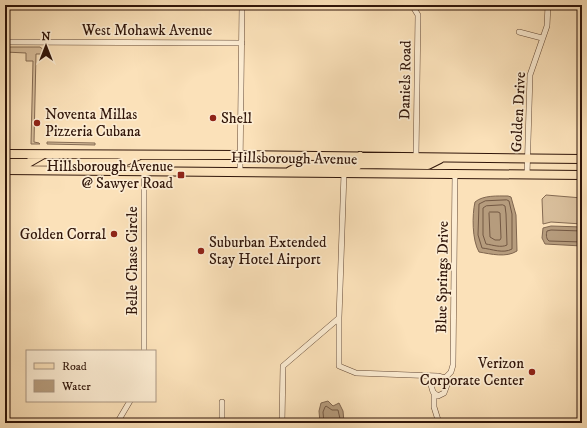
<svg xmlns="http://www.w3.org/2000/svg" width="587" height="428" font-family="'IM FELL DW Pica',serif">
	<style>
		.green { fill: #d8be9b; stroke: #846a52 }
		.water { fill: #b69c7d; stroke: #80664f }
		.lines { fill: none; stroke-linecap: round; stroke-linejoin: round }
		.shore { stroke: #735843; stroke-width: 1 }
		.minor-casing { stroke: #634835; stroke-width: 6 }
		.primary-casing { stroke: #301509; stroke-width: 10 }
		.minor { stroke: #fcecd2; stroke-width: 5 }
		.primary { stroke: #fbe1b9; stroke-width: 8 }
		.poi-dot { fill: #8f2418; stroke: #fcecd2; stroke-width: 1.5 }
		.labels { text-anchor: middle; stroke-width: 3.5; stroke-linejoin: round; paint-order: stroke }
		.street-label { font-size: 15px; fill: #301509; stroke: #fcecd2 }
		.poi-label { font-size: 15px; fill: #301509; stroke: #fcecd2; text-anchor: start }
	</style>
	<rect width="100%" height="100%" fill="#fbe1b9"/>
	<filter id="stains"><feTurbulence type="fractalNoise" baseFrequency=".005" numOctaves="4"/><feColorMatrix values="0 0 0 0 .2 0 0 0 0 .09 0 0 0 0 .02 0 0 0 .5 -.17"/></filter>
	<radialGradient id="worn" r=".72"><stop offset=".6" stop-color="#630" stop-opacity="0"/><stop offset="1" stop-color="#630" stop-opacity=".3"/></radialGradient>
	<path class="green" d="M5,47H40L45,51V54H36L34,142L39,143L40,144H31L33,61H26V53L5,52Z
		M47,142L95,143V145L47,144Z
		M546,195L582,198V224L551,222L543,224L542,199Z"/>
	<path class="water" d="M508,196L511,197L516,215L517,251C506,258 491,254 479,252C472,240 472,215 475,202C483,195 498,196 508,196Z
		M551,226L582,227V246L545,244L542,238L543,228Z
		M328,401L333,406L339,403L343,411L344,422L346,423H320L319,411L321,403Z"/>
	<g class="lines">
		<path class="shore" d="M507,200L509,201L512,214V249C503,254 492,249 482,248L478,235L479,204L485,201Z
			M503,205L505,206L506,214L507,245C501,248 493,245 486,244L483,235V208L486,206Z
			M490,212H498L500,213L501,238L500,240H495L490,237L489,213Z
			M582,231L551,230L547,231C546,234 546,239 549,241L582,242
			M324,423L323,412L325,407L326,406L332,410H338L341,423"/>
		<g class="minor-casing">
			<path id="minor" d="M412,5L418,15L416,157
				M519,32L542,38
				M5,42L242,43
				M240,171L242,5
				M527,175L530,75L547,26L548,5
				M339,318L344,173
				M144,351V171
				M438,376L445,378L447,385L444,393L438,396L433,392L431,385L435,377Z
				M445,378L451,372L453,365L455,173
				M434,394V407L439,423
				M222,402V423
				M117,423L130,401
				M282,423L283,366L339,318V366L356,373L438,376"/>
		</g>
		<g class="primary-casing">
			<path id="primary" d="M5,154L240,155L582,159
				M5,163H28L42,155
				M5,170L582,175
				M53,170L65,163H121L138,156
				M290,171L301,165H345L360,156
				M345,173L360,164L428,165L440,159"/>
		</g>
		<use href="#minor" class="minor"/>
		<use href="#primary" class="primary"/>
	</g>
	<g class="poi-dot">
		<circle cx="213" cy="118" r="4"/>
		<circle cx="37" cy="123" r="4"/>
		<rect x="177" y="171" width="8" height="8" rx="2"/>
		<circle cx="114" cy="234" r="4"/>
		<circle cx="201" cy="251" r="4"/>
		<circle cx="532" cy="372" r="4"/>
	</g>
	<g class="labels">
		<g class="street-label">
			<text x="147" y="35">West Mohawk Avenue</text>
			<text transform="translate(405 80) rotate(-89)" y="5">Daniels Road</text>
			<text transform="translate(518 112) rotate(-87)" y="5">Golden Drive</text>
			<text transform="translate(294 158) rotate(1)" y="5">Hillsborough Avenue</text>
			<text transform="translate(132 261) rotate(-90)" y="5">Belle Chase Circle</text>
			<text transform="translate(442 277) rotate(-89)" y="5">Blue Springs Drive</text>
		</g>
		<g class="poi-label">
			<text x="45" y="119">Noventa Millas<tspan x="45" dy="17">Pizzeria Cubana</tspan></text>
			<text x="221" y="123">Shell</text>
			<text x="173" y="171" text-anchor="end">Hillsborough Avenue<tspan x="173" dy="17">@ Sawyer Road</tspan></text>
			<text x="106" y="239" text-anchor="end">Golden Corral</text>
			<text x="209" y="247">Suburban Extended<tspan x="209" dy="17">Stay Hotel Airport</tspan></text>
			<text x="524" y="368" text-anchor="end">Verizon<tspan x="524" dy="17">Corporate Center</tspan></text>
		</g>
	</g>
	<rect width="587" height="428" fill="none" stroke="#fbe1b9" stroke-width="20"/>
	<rect x="6" y="6" width="575" height="416" fill="none" stroke="#301509" stroke-width="2"/>
	<rect x="10" y="10" width="567" height="408" fill="none" stroke="#301509"/>
	<rect x="26" y="350" width="130" height="52" fill="#fcecd2" stroke="#aa9682"/>
	<rect x="34" y="363" width="20" height="6" fill="#fbe1b9" stroke="#aa9682"/>
	<text x="62" y="370" font-size="12" fill="#301509">Road</text>
	<rect x="34" y="380" width="20" height="12" fill="#b69c7d" stroke="#aa9682"/>
	<text x="62" y="390" font-size="12" fill="#301509">Water</text>
	<g transform="translate(46 46)" stroke="#fcecd2" stroke-width="3" paint-order="stroke">
	<path d="M0-3L7 15L0 10L-7 15Z" fill="#301509"/>
	<text y="-6" font-size="11" font-weight="bold" text-anchor="middle" fill="#301509">N</text>
	</g>
	<rect width="100%" height="100%" filter="url(#stains)"/>
	<rect width="100%" height="100%" fill="url(#worn)"/>
</svg>
